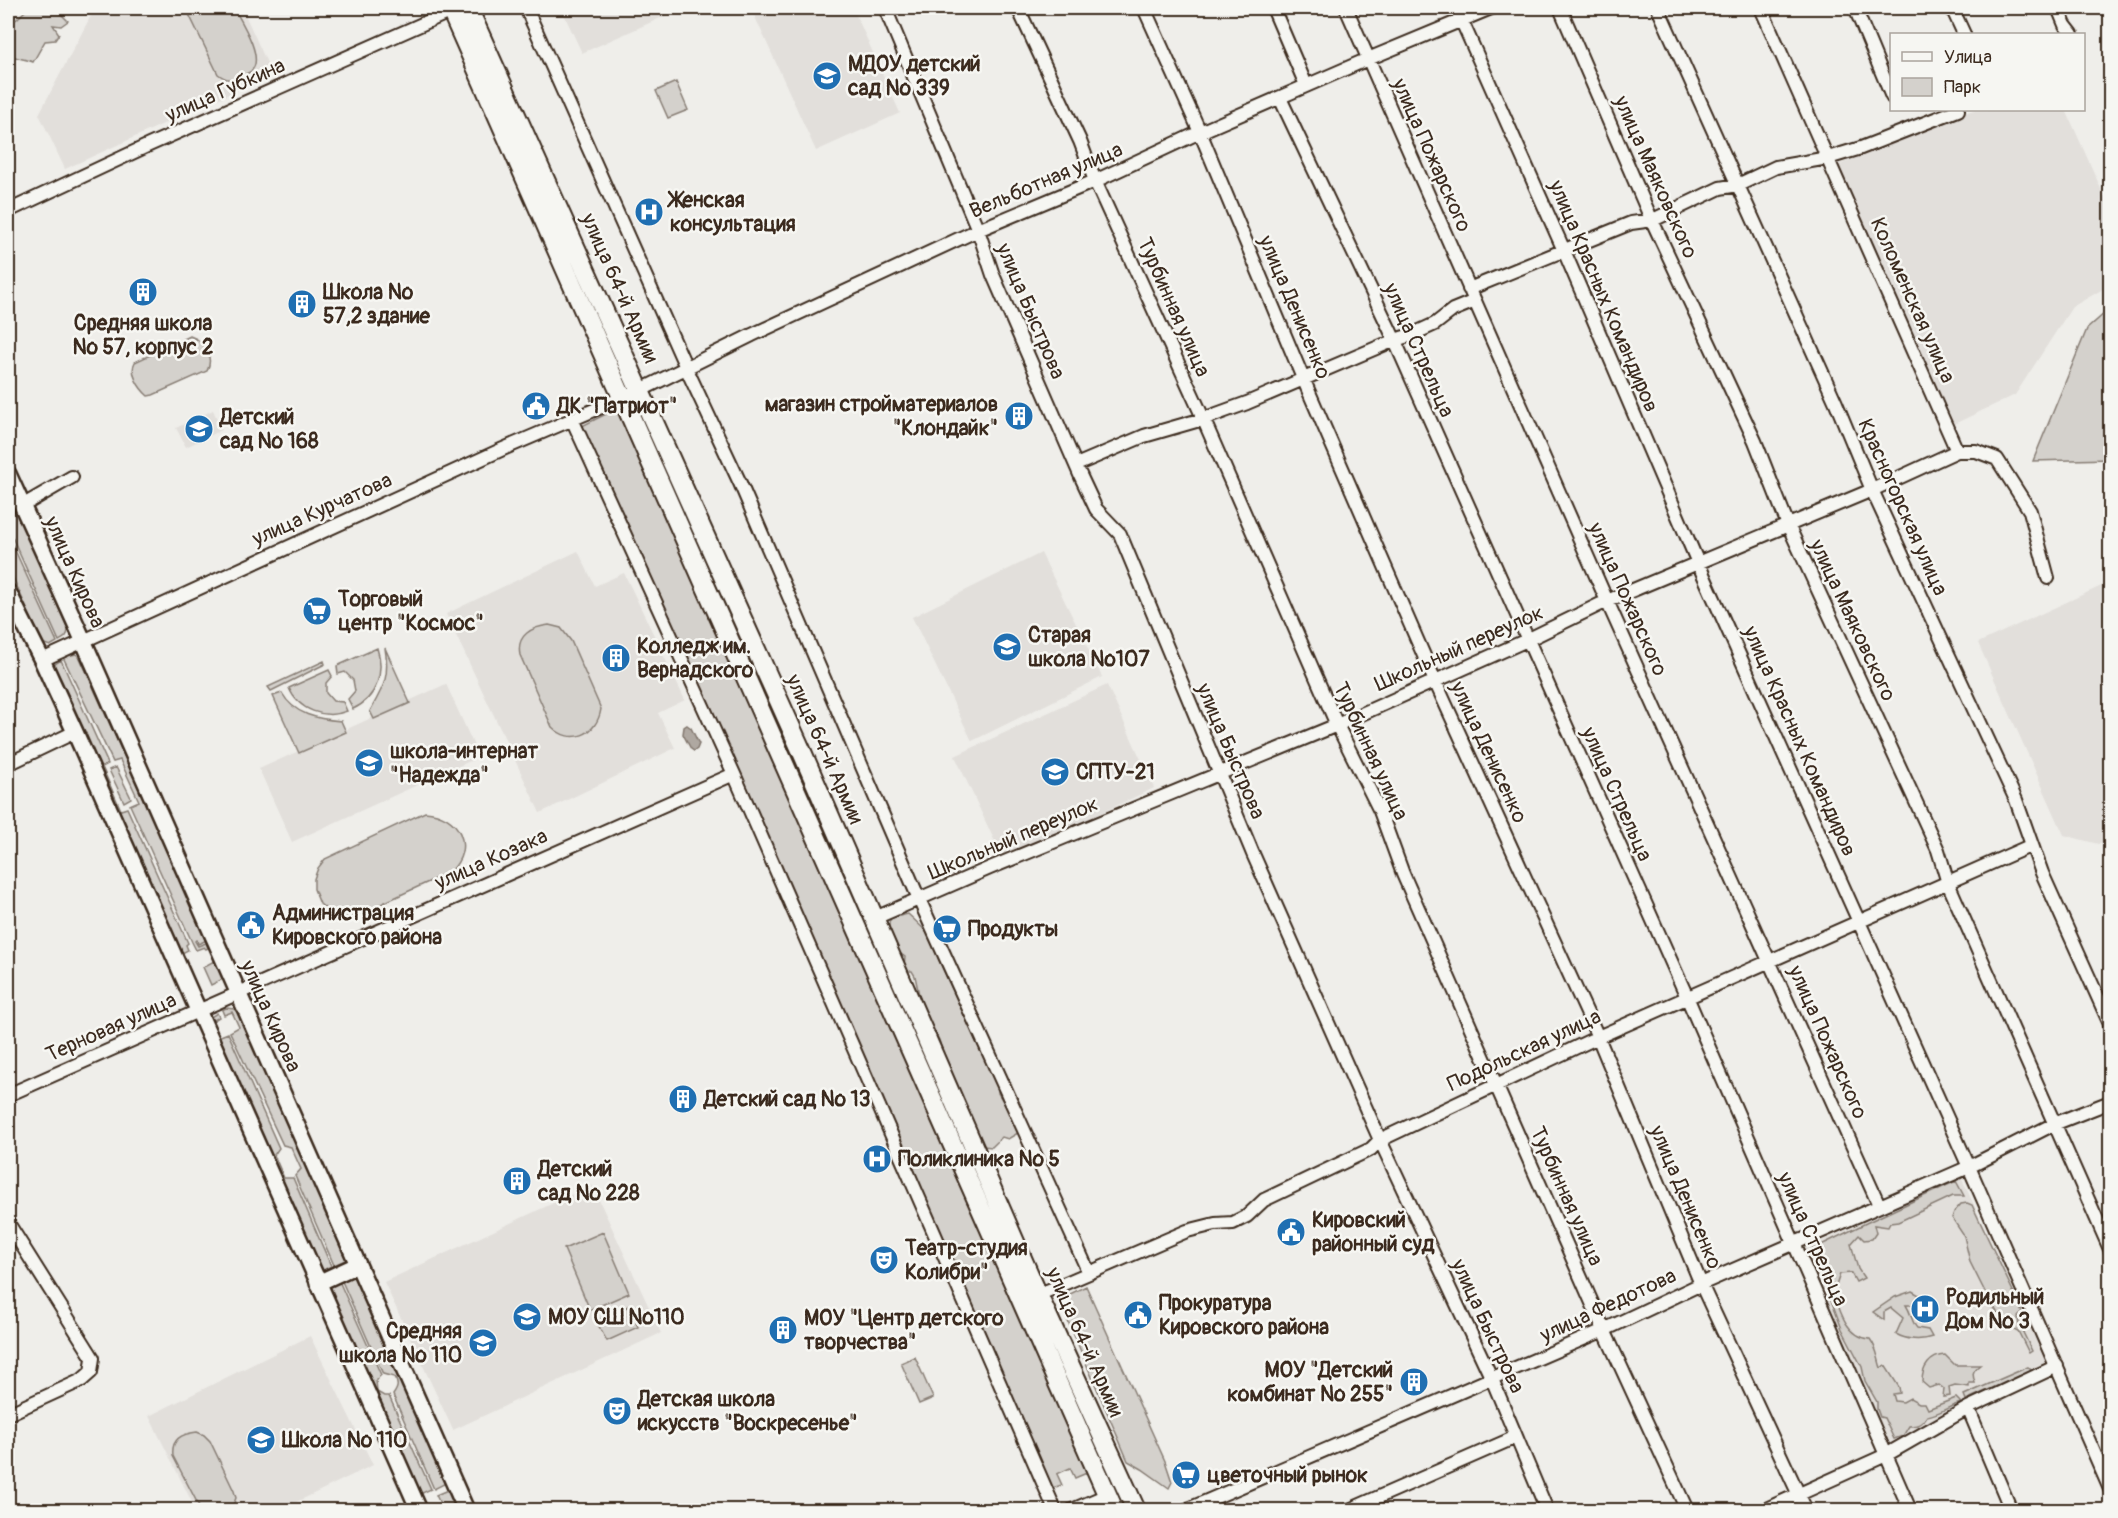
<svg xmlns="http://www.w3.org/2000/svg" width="2118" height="1518" font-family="Pangolin,sans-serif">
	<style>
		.built { fill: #e2dfdb }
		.green { fill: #d4d1cc; stroke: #887e75; stroke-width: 1.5 }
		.water { fill: #afa8a1; stroke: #81766d; stroke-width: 1.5 }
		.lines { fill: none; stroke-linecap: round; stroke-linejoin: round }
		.minor-casing { stroke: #3b2a1e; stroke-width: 16 }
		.major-casing { stroke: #3b2a1e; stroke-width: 20 }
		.highway-casing { stroke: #3b2a1e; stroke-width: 22 }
		.minor { stroke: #f6f6f2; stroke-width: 12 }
		.major { stroke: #f6f6f2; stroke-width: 15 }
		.highway { stroke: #f6f6f2; stroke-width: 18 }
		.labels { text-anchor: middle; stroke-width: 5; stroke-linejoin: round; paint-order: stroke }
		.poi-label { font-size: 21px; font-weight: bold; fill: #3b2a1e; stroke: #f6f6f2; text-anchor: start }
		.street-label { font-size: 21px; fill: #3b2a1e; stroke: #f6f6f2 }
	</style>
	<rect width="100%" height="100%" fill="#efeeea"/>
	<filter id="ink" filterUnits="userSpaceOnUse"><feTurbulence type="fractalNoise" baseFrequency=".0167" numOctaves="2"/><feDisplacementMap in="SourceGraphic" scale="12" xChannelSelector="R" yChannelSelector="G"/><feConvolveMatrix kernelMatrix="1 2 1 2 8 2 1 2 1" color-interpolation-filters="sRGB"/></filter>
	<g filter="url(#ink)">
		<path class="built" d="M95,8H242L272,74L65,169L39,114Z
			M561,8H683L582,53Z
			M751,8H853L900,113L816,151Z
			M1973,110H2066L2110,209V285L2072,307L2015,395L1954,424L1838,165Z
			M213,410L222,430L186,447L176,428Z
			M578,551L595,586L624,573L685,700L658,713L675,748L540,813L446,614Z
			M1041,553L1102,677L972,741L912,617Z
			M2110,582V839L2098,844L2064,835L1978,643Z
			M446,684L479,757L292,842L259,769Z
			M1107,685L1154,788L1003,859L955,756Z
			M1961,1177L2049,1367L1890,1442L1801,1251Z
			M592,1185L661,1333L453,1430L384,1282Z
			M310,1336L373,1465L280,1510H196L149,1416Z"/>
		<path class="green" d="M28,8H60V13L68,21L61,26L53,25L59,34L55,40L45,41L33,62C23,58 16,59 8,54V24L17,19Z
			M186,8H234C241,21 264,57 252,70C250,73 243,75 240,77C231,81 226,80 218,74Z
			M676,82L688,110L668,118L656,91Z
			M2105,313L2110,316V459L2033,461L2087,329Z
			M190,336C205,341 214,357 207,371L153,395L148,396C139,388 129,373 135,362Z
			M639,405L944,1092L942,1097L939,1095L635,409L636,406Z
			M618,408L1089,1472L1075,1478L1070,1468L1057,1474L1062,1485L1052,1488L745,786L582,426Z
			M8,491L68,629C68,636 65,638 59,641L8,528Z
			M8,535L57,642L50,646L42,643L8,566Z
			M549,625L561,628L571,641L601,709C597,735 571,746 552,727L520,655C516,635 532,627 549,625Z
			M377,648C385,672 377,698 353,709L348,699L355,691L353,680L345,672L338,674L337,666Z
			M385,648L410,703L374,719L370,711C384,686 390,677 385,648Z
			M76,654L80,658L207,940L198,944L197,940L195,941L198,946L206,943L208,948L206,949L204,947L196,950L192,942L130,805L139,801L120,760L113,762L63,657Z
			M61,660L108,764L102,767L121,810L127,808L188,943L186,945L188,950L178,955L53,670L54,665Z
			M324,661L325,664L271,691L268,687Z
			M329,670L332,676L326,683V693L333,701L343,702L347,711C325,720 298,710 289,688Z
			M282,693C294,715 318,719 341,721L346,732L299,753L273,696Z
			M116,767L131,798L124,802L109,770Z
			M425,812C459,814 476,847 450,872L355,916L345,918L336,917L320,904L314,889V879L318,868L325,859Z
			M908,914C922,927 936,938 938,958L982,1054L991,1063L998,1083V1093L1018,1126V1133L1008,1139L1002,1137L992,1147L983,1146L978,1139L947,1068L939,1040L922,1009L915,976L912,971H907L904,965L905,957C903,955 899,953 897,951C891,944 886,925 891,918Z
			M214,961L223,979L211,985L203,967Z
			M226,1008L234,1009L237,1012L350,1258L334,1265L295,1176L301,1169L291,1147L283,1145L230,1032L239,1027L232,1012L224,1015L222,1010Z
			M217,1013L219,1017L211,1022L218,1037L228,1033L279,1148L274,1155L284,1178H293L331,1266L318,1273L209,1018Z
			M1956,1181L1964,1196H1953L1898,1222L1890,1223L1888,1227L1874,1225L1876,1233L1872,1239L1864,1240L1859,1235L1851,1244L1858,1269L1864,1278L1856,1282L1851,1273L1840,1274L1836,1286L1826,1282C1821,1272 1819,1259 1811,1250L1866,1223Z
			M1967,1203L1972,1205L2019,1304L2022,1313L2018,1317L2019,1324L2032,1351L2029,1353L2018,1331L2004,1324L1985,1292L1970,1262L1964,1236L1952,1218L1954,1212L1961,1204Z
			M603,1232L629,1293L590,1310L564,1249Z
			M352,1274L402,1380L446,1483L434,1489L393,1395C398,1388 399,1384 394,1377L383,1374L341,1279Z
			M339,1281L381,1375L376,1380L377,1392L384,1396H389L431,1489L418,1495L327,1286Z
			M1086,1286L1165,1461L1172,1482L1169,1488L1142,1469L1128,1461L1061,1305L1062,1298Z
			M1912,1291L1921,1296L1926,1304L1916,1310L1912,1305H1906C1912,1314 1911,1321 1917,1328L1928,1330L1932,1337C1921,1341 1906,1340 1896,1334L1903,1318L1891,1308L1884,1312V1320L1873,1312L1895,1297Z
			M1828,1292L1834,1293C1840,1312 1847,1337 1870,1339C1878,1350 1877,1356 1881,1368L1885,1365L1899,1387L1900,1393L1893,1394L1895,1401L1903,1402L1910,1398L1919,1403H1925L1928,1409L1956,1398L1961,1403C1948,1406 1941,1414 1927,1416C1922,1424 1919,1426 1909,1426L1903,1436L1894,1439L1884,1418L1880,1417L1877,1409V1402L1865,1381L1862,1367L1842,1329Z
			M628,1306L638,1327L607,1341L596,1321Z
			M1945,1355L1955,1365H1980C1972,1371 1972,1374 1975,1383H1969V1387L1955,1385L1949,1387L1950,1396L1943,1397L1944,1389L1939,1385L1929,1388L1922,1382C1922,1367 1930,1356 1945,1355Z
			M915,1357L933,1398L919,1404L901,1363Z
			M2028,1367L2033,1372L2019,1376L1966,1400L1964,1395Z
			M197,1432L204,1435L210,1441L234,1491L236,1498L231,1510H201L173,1456C171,1439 181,1434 197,1432Z
			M450,1489L459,1510H443L436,1495Z"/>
		<path class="water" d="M687,725L691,728L699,744L697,749L694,751L691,749L683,734L684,727Z"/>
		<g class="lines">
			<g class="minor-casing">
				<path id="minor" d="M526,8L689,374L740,483L919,899L1089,1273
					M885,8L978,230L993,275L1081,477L1096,509L1120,534L1253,854L1380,1140L1492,1379L1547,1510
					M1018,8L1080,141L1095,181L1199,409L1337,725L1380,811L1403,874L1604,1330L1687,1510
					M1144,8L1200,132L1302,376L1435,681L1598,1037L1701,1284L1806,1510
					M1273,8L1306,85
					M1346,8L1607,601L1879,1205
					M1456,8L1562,246L1698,563L1969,1167L2110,1489
					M1560,8L1649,214L1755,441L1788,525L1938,850L1948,883L2110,1249
					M1658,8L1836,403L1872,490L2016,800L2042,873L2110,1024
					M1761,8L1957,451
					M1855,8L1892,97
					M1952,8L1964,34
					M2058,8L2065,25L2072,34
					M1280,98L1390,330L1687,997L1910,1510
					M8,211L149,145L456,9
					M1469,289L1631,223L1653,220L1720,188L1738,185L1776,167L1828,158L1861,148L1958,110
					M572,419L734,774L1055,1510
					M1076,465L1144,436L1203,419L1247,403L1395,340L1411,335L1435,324L1453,310L1475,301
					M22,506L72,477
					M42,660L503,449L641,390L752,335L978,230L1095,181L1200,132L1368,59L1491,8
					M8,764L75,732
					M875,918L990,868L1337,725L1527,640L1607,601L1872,490L1957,451H1976L1997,459L2030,511L2048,578
					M8,1095L734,774
					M8,1223L93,1358L91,1372L82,1380L8,1414
					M1033,1297L1187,1231L1215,1224L1233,1223L1247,1216L1264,1200L1371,1149L1380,1140L1598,1037L2032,845
					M1968,1408L2011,1510
					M1072,1510L1107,1495
					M1186,1510L1604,1330L1701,1284L1969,1167L2054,1124L2110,1102
					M1349,1510L1516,1437
					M1764,1510L1886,1455L1968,1408L2057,1366"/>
			</g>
			<g class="major-casing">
				<path id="major" d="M8,474L83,640L466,1510
					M8,592L42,660L75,732L419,1510
					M318,1283L357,1265"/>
			</g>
			<g class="highway-casing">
				<path id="highway" d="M450,8L1114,1510
					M468,8L802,752L1038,1295L1136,1510"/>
			</g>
			<use href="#minor" class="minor"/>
			<use href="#major" class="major"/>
			<use href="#highway" class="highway"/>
		</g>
	</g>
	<defs>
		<g id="school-disc" transform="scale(1.5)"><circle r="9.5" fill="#1f6fb2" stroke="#f6f6f2"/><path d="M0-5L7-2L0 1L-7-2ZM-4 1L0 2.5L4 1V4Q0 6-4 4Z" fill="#fff"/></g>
		<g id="hospital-disc" transform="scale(1.5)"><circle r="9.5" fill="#1f6fb2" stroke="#f6f6f2"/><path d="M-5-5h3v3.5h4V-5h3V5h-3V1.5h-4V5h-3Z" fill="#fff"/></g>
		<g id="building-disc" transform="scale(1.5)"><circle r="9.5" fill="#1f6fb2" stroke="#f6f6f2"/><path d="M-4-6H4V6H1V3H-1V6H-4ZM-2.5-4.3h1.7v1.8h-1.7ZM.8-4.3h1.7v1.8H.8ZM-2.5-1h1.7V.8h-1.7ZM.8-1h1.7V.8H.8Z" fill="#fff"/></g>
		<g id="civic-disc" transform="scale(1.5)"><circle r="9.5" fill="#1f6fb2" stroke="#f6f6f2"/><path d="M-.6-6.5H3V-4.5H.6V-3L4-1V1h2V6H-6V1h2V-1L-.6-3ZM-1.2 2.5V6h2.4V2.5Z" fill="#fff"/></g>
		<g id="supermarket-disc" transform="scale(1.5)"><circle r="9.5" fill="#1f6fb2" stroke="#f6f6f2"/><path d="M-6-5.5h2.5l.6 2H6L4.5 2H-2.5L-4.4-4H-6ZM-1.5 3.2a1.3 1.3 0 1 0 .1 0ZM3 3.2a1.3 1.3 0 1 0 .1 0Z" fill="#fff"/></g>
		<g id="university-disc" transform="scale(1.5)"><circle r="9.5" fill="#1f6fb2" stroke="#f6f6f2"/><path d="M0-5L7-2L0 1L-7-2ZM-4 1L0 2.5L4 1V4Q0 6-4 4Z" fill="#fff"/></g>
		<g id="theatre-disc" transform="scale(1.5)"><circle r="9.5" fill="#1f6fb2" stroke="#f6f6f2"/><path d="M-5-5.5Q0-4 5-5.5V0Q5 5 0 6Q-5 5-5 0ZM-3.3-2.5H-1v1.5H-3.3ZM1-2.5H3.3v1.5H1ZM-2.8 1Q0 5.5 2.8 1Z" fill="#fff"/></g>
	</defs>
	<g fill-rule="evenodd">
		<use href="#school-disc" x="827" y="76"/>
		<use href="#hospital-disc" x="649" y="212"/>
		<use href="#building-disc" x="143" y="292"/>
		<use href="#building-disc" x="302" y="304"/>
		<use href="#civic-disc" x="536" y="406"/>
		<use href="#building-disc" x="1019" y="416"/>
		<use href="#school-disc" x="199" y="429"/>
		<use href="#supermarket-disc" x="317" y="611"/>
		<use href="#school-disc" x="1007" y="647"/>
		<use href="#building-disc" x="616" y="658"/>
		<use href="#school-disc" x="369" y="763"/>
		<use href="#university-disc" x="1055" y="772"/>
		<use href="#civic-disc" x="251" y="925"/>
		<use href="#supermarket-disc" x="947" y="929"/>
		<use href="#building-disc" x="683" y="1099"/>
		<use href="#hospital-disc" x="877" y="1159"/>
		<use href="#building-disc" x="517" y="1181"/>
		<use href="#civic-disc" x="1291" y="1232"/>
		<use href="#theatre-disc" x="884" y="1260"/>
		<use href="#hospital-disc" x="1925" y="1309"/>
		<use href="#civic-disc" x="1138" y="1315"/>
		<use href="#school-disc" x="527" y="1317"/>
		<use href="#building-disc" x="783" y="1330"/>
		<use href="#school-disc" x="483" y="1343"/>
		<use href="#building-disc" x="1414" y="1382"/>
		<use href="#theatre-disc" x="617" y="1411"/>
		<use href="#school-disc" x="261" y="1440"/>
		<use href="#supermarket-disc" x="1186" y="1475"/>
	</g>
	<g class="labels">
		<g class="poi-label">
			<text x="848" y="71">МДОУ детский<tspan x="848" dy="24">сад № 339</tspan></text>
			<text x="670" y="207">Женская<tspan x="670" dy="24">консультация</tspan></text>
			<text x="323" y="299">Школа №<tspan x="323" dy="24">57,2 здание</tspan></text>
			<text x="143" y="330" text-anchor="middle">Средняя школа<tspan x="143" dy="24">№ 57, корпус 2</tspan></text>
			<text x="998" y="411" text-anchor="end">магазин стройматериалов<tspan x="998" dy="24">"Клондайк"</tspan></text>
			<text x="557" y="413">ДК "Патриот"</text>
			<text x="220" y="424">Детский<tspan x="220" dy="24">сад № 168</tspan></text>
			<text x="338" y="606">Торговый<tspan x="338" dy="24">центр "Космос"</tspan></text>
			<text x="1028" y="642">Старая<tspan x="1028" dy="24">школа №107</tspan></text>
			<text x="637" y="653">Колледж им.<tspan x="637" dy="24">Вернадского</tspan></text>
			<text x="390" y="758">школа-интернат<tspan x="390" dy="24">"Надежда"</tspan></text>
			<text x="1076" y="779">СПТУ-21</text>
			<text x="272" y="920">Администрация<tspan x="272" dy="24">Кировского района</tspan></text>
			<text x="968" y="936">Продукты</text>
			<text x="704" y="1106">Детский сад № 13</text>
			<text x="898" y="1166">Поликлиника № 5</text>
			<text x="538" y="1176">Детский<tspan x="538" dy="24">сад № 228</tspan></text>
			<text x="1312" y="1227">Кировский<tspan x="1312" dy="24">районный суд</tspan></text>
			<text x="905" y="1255">Театр-студия<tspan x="905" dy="24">Колибри"</tspan></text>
			<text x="1946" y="1304">Родильный<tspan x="1946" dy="24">Дом № 3</tspan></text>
			<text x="1159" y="1310">Прокуратура<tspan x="1159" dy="24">Кировского района</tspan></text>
			<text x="548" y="1324">МОУ СШ №110</text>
			<text x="804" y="1325">МОУ "Центр детского<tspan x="804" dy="24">творчества"</tspan></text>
			<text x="462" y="1338" text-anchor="end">Средняя<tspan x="462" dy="24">школа № 110</tspan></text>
			<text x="1393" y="1377" text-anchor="end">МОУ "Детский<tspan x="1393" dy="24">комбинат № 255"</tspan></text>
			<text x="638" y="1406">Детская школа<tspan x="638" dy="24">искусств "Воскресенье"</tspan></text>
			<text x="282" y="1447">Школа № 110</text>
			<text x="1207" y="1482">цветочный рынок</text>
		</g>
		<g class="street-label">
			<text transform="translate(225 90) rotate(-24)" y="7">улица Губкина</text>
			<text transform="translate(1432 155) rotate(66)" y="7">улица Пожарского</text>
			<text transform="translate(1656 177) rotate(66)" y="7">улица Маяковского</text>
			<text transform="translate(1046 180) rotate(-23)" y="7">Вельботная улица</text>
			<text transform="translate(620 288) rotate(66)" y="7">улица 64-й Армии</text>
			<text transform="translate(1604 296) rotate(67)" y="7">улица Красных Командиров</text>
			<text transform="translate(1913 300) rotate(66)" y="7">Коломенская улица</text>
			<text transform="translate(1174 307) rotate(66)" y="7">Турбинная улица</text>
			<text transform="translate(1295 307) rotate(67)" y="7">улица Денисенко</text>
			<text transform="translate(1031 311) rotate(67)" y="7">улица Быстрова</text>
			<text transform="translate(1419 350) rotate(66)" y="7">улица Стрельца</text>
			<text transform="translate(1903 507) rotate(66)" y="7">Красногорская улица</text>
			<text transform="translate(322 509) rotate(-24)" y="7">улица Курчатова</text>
			<text transform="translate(75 572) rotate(66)" y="7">улица Кирова</text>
			<text transform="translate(1628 599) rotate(66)" y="7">улица Пожарского</text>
			<text transform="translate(1853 620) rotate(65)" y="7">улица Маяковского</text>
			<text transform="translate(1459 648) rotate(-24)" y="7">Школьный переулок</text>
			<text transform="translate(1800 741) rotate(66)" y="7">улица Красных Командиров</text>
			<text transform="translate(825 749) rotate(66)" y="7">улица 64-й Армии</text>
			<text transform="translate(1231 751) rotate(67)" y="7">улица Быстрова</text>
			<text transform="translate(1371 751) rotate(65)" y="7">Турбинная улица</text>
			<text transform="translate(1489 752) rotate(65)" y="7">улица Денисенко</text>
			<text transform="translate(1617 794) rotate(66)" y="7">улица Стрельца</text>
			<text transform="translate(1013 838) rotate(-23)" y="7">Школьный переулок</text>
			<text transform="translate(491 859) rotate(-24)" y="7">улица Козака</text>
			<text transform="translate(271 1016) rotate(66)" y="7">улица Кирова</text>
			<text transform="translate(111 1027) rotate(-24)" y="7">Терновая улица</text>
			<text transform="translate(1828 1042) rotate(66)" y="7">улица Пожарского</text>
			<text transform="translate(1524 1050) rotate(-25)" y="7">Подольская улица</text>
			<text transform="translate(1567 1196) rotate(66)" y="7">Турбинная улица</text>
			<text transform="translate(1686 1197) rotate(67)" y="7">улица Денисенко</text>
			<text transform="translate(1813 1239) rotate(66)" y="7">улица Стрельца</text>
			<text transform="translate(1608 1305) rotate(-25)" y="7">улица Федотова</text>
			<text transform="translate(1488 1326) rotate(65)" y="7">улица Быстрова</text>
			<text transform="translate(1085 1342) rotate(66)" y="7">улица 64-й Армии</text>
		</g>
	</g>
	<rect width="2118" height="1518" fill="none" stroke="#f6f6f2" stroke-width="30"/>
	<rect x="15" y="15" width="2088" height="1488" fill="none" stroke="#3b2a1e" stroke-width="2" filter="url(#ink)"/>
	<rect x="1890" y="33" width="195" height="78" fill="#f6f6f2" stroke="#aba49d" stroke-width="1.5"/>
	<rect x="1902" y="52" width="30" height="9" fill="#f6f6f2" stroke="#aba49d" stroke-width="1.5"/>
	<text x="1944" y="63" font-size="18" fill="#3b2a1e">Улица</text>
	<rect x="1902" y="78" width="30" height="18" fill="#d4d1cc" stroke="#aba49d" stroke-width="1.5"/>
	<text x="1944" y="93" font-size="18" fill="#3b2a1e">Парк</text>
</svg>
